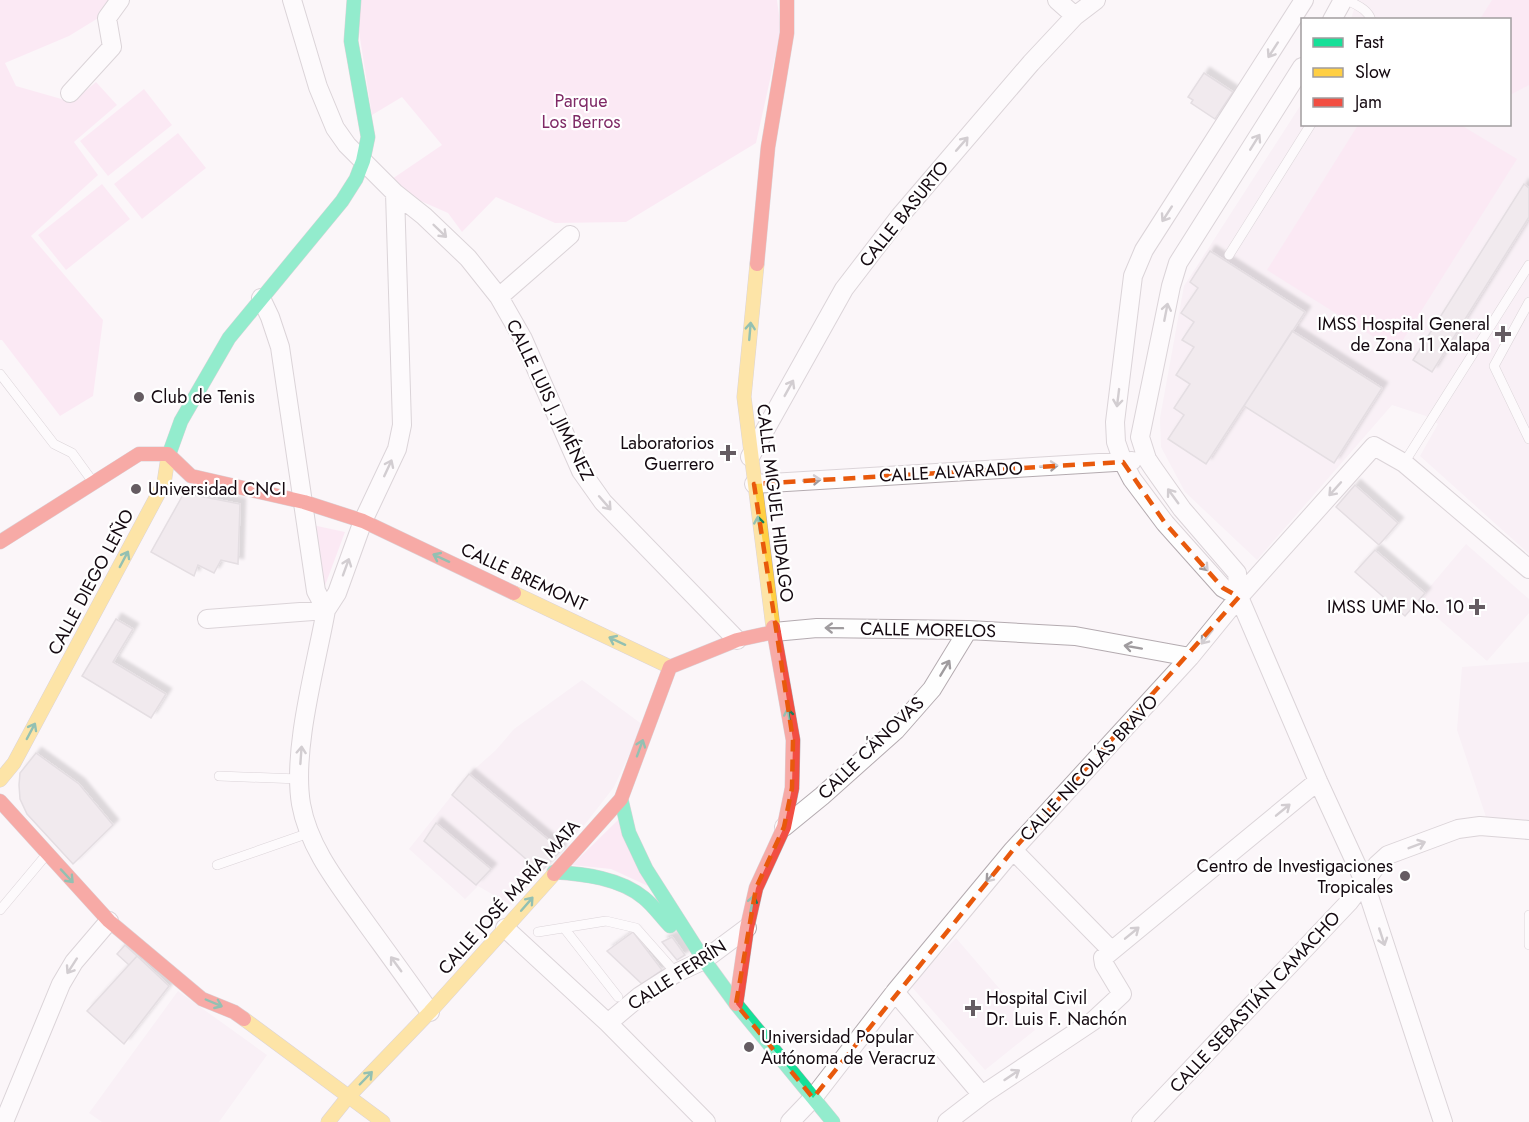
<svg xmlns="http://www.w3.org/2000/svg" width="1529" height="1122" font-family="Jost,sans-serif">
	<style>
		.built { fill: #f5e9f1 }
		.green { fill: #fadaee }
		.building { fill: #e4dbe1; stroke: #c8c0c5; stroke-width: 1.5; filter: url(#shadow) }
		.lines { fill: none; stroke-linecap: round; stroke-linejoin: round }
		.lane-casing { stroke: #b4abb0; stroke-width: 10 }
		.street-casing { stroke: #b4abb0; stroke-width: 20 }
		.fast-casing { stroke: #b4abb0; stroke-width: 15 }
		.slow-casing { stroke: #b4abb0; stroke-width: 15 }
		.jam-casing { stroke: #b4abb0; stroke-width: 15 }
		.lane { stroke: #fefefe; stroke-width: 9 }
		.street { stroke: #fefefe; stroke-width: 18 }
		.fast { stroke: #16e098; stroke-width: 14 }
		.slow { stroke: #ffcf43; stroke-width: 14 }
		.jam { stroke: #f24e42; stroke-width: 14 }
		.oneway { stroke: #a09c9f }
		.oneway2 { stroke: #157f5b }
		.marked { fill: none; stroke: #e8590c; stroke-width: 4.5; stroke-dasharray: 12 8; stroke-linejoin: round }
		.poi-dot { fill: #655c62; stroke: #fff; stroke-width: 2 }
		.labels { text-anchor: middle; stroke-width: 4.5; stroke-linejoin: round; paint-order: stroke }
		.park-label { font-size: 18px; fill: #7f2a66; stroke: #fff }
		.street-label { font-size: 18px; fill: #140910; stroke: #fff }
		.poi-label { font-size: 18px; fill: #140910; stroke: #fff; text-anchor: end }
	</style>
	<defs>
		<filter id="shadow"><feDropShadow dx="5.5" dy="-5.5" stdDeviation="1.5" flood-color="#0004"/></filter>
	</defs>
	<rect width="100%" height="100%" fill="#fbf6f9"/>
	<path class="built" d="M1357,0H1529V554L1420,456L1438,424L1426,416L1392,405L1257,560L1185,492L1161,447L1160,418L1184,286L1302,103V124H1510V20L1351,19Z
		M1466,544L1529,599V613L1487,661L1418,601Z
		M1529,662V821L1486,817L1457,730L1462,667Z
		M582,680L643,725L614,787L586,823L511,905L478,886L465,899L409,849L469,774L496,750L514,729Z
		M956,938L1035,1030L985,1070L910,985Z
		M178,991L267,1055L219,1122H102L89,1113Z"/>
	<path class="green" d="M0,0H110L100,17L69,36L5,63L16,86L72,102L96,82L117,105L74,142L98,175L31,236L103,320L93,396L60,416L2,340H0Z
		M354,0H777L781,30L756,143L626,222L555,223L496,197L462,232L448,213L407,195L392,179L442,145L402,97L372,115Z
		M1492,0H1529V85L1512,94H1510V20L1480,19Z
		M144,89L172,125L108,176L80,141Z
		M1358,125H1461L1517,159L1396,351L1267,270Z
		M178,133L206,168L142,219L114,184Z
		M102,184L130,219L66,270L38,235Z
		M308,524L345,532L320,599Z
		M619,819L648,886L611,869L572,865Z"/>
	<path class="building" d="M1204,73L1233,92L1215,119L1191,103L1193,100L1188,97Z
		M1524,184L1529,188V217L1432,372L1413,360Z
		M1210,251L1305,312L1206,464L1168,439L1184,415L1174,408L1190,384L1176,375L1194,347L1182,340L1194,322L1181,313L1198,288L1190,282Z
		M1292,331L1382,388L1334,463L1244,406Z
		M1355,485L1398,523L1379,545L1336,507Z
		M184,493L240,504L238,564L221,560L214,573L198,565L194,576L151,552Z
		M1375,550L1425,593L1405,616L1355,572Z
		M116,619L133,629L113,662L166,694L151,718L82,676Z
		M36,753L79,784L113,825L73,864L27,814L20,799L19,785L20,773Z
		M469,774L561,850L541,872L452,795Z
		M436,823L491,869L476,885L424,841Z
		M633,932L662,970L642,984L607,951Z
		M672,937L685,955L677,960L662,942Z
		M125,945L137,956L129,965L117,954Z
		M137,956L169,986L124,1044L87,1011Z"/>
	<g class="lines">
		<g class="lane-casing">
			<path id="lane" d="M1347,0C1356,5 1368,9 1371,20
				M1229,255L1311,124
				M1529,302L1494,366L1529,439
				M0,374L54,444L72,453L93,482
				M1404,463L1529,265
				M219,776L299,779
				M217,865L309,833
				M0,910L47,854
				M1529,915V945
				M564,928L618,997
				M538,932L606,921L636,928L676,973"/>
		</g>
		<g class="street-casing">
			<path id="street" d="M292,0L318,87L335,128L347,145L395,193L424,216L468,258L499,297L523,339L581,471L603,502L737,640
				M1057,0L1075,16
				M1332,20L1343,0
				M1302,67L1178,263L1171,286L1140,437L1147,459L1153,468L1182,509L1237,573L1239,597L1318,781L1364,881L1443,1122
				M70,93L112,47L107,18L120,0
				M395,193L402,425L397,449L363,521L337,593L326,610C316,666 292,749 301,804C309,849 340,886 366,923C387,952 409,982 430,1012
				M499,297L570,235
				M750,457L844,289L900,216L1031,63L1075,16L1096,0
				M754,484L1132,461
				M1239,597L1223,588L1165,523L1132,479L1123,462L1116,442L1115,422L1133,276L1144,250L1304,0
				M207,619L326,610L316,591L280,347L270,317L261,298
				M774,632L817,628L968,630L1075,636L1190,657
				M784,827L822,796L896,730L932,689L968,630
				M1013,850L1111,950
				M505,928L608,1023L706,1122
				M895,992L982,1095
				M608,1023L640,996L676,973L704,960L747,928
				M4,1122L61,984L74,962L109,921
				M790,1122L813,1098L895,992L1013,850L1190,657L1239,597L1374,446L1404,463L1529,569
				M947,1122L982,1095L1093,1021L1122,994L1104,964L1103,958L1318,781
				M1141,1122L1349,902L1377,865L1388,855L1458,829L1480,826L1529,830"/>
		</g>
		<g class="fast-casing">
			<path id="fast" d="M168,457L181,421L229,338L342,201L356,179L363,161L368,137L351,41L354,0
				M621,799L629,833L646,869L704,960L736,1004L833,1122
				M554,872C584,874 620,878 644,898C654,906 661,917 670,926"/>
		</g>
		<g class="slow-casing">
			<path id="slow" d="M757,264L744,397L773,627
				M514,593L670,667
				M0,780L14,763L164,483L168,457
				M244,1019L383,1122
				M328,1122L348,1097L430,1012L554,874"/>
		</g>
		<g class="jam-casing">
			<path id="jam" d="M757,264L768,147L787,33V0
				M168,454L191,476L304,502L363,521L514,593
				M0,542L139,454H168
				M670,667L737,640L774,632
				M0,801L109,921L202,999L234,1012L244,1019
				M554,874L621,799L670,667
				M736,1004L747,928L756,888L784,827L792,788L793,740L773,627"/>
		</g>
		<use href="#lane" class="lane"/>
		<use href="#street" class="street"/>
		<use href="#fast" class="fast"/>
		<use href="#slow" class="slow"/>
		<use href="#jam" class="jam"/>
	</g>
	<defs><path id="oneway-shaft" d="M-6 0H5M1.5-3L5.5 0L1.5 3" fill="none" stroke-width="1.6" stroke-linecap="round" stroke-linejoin="round" transform="scale(1.5)"/></defs>
	<g class="oneway">
		<use href="#oneway-shaft" transform="translate(1273 50) rotate(123)"/>
		<use href="#oneway-shaft" transform="translate(1255 142) rotate(-58)"/>
		<use href="#oneway-shaft" transform="translate(962 144) rotate(-49)"/>
		<use href="#oneway-shaft" transform="translate(1167 214) rotate(123)"/>
		<use href="#oneway-shaft" transform="translate(440 231) rotate(44)"/>
		<use href="#oneway-shaft" transform="translate(1166 312) rotate(-79)"/>
		<use href="#oneway-shaft" transform="translate(789 388) rotate(-61)"/>
		<use href="#oneway-shaft" transform="translate(1118 398) rotate(97)"/>
		<use href="#oneway-shaft" transform="translate(1049 466) rotate(-3)"/>
		<use href="#oneway-shaft" transform="translate(388 468) rotate(-65)"/>
		<use href="#oneway-shaft" transform="translate(812 480) rotate(-3)"/>
		<use href="#oneway-shaft" transform="translate(1335 489) rotate(132)"/>
		<use href="#oneway-shaft" transform="translate(1173 496) rotate(-126)"/>
		<use href="#oneway-shaft" transform="translate(605 503) rotate(49)"/>
		<use href="#oneway-shaft" transform="translate(1202 564) rotate(48)"/>
		<use href="#oneway-shaft" transform="translate(346 567) rotate(-70)"/>
		<use href="#oneway-shaft" transform="translate(834 628) rotate(-179)"/>
		<use href="#oneway-shaft" transform="translate(1207 637) rotate(129)"/>
		<use href="#oneway-shaft" transform="translate(1133 647) rotate(-170)"/>
		<use href="#oneway-shaft" transform="translate(945 668) rotate(-59)"/>
		<use href="#oneway-shaft" transform="translate(301 755) rotate(-86)"/>
		<use href="#oneway-shaft" transform="translate(1283 810) rotate(-39)"/>
		<use href="#oneway-shaft" transform="translate(1417 845) rotate(-21)"/>
		<use href="#oneway-shaft" transform="translate(992 875) rotate(130)"/>
		<use href="#oneway-shaft" transform="translate(1132 933) rotate(-39)"/>
		<use href="#oneway-shaft" transform="translate(1382 937) rotate(72)"/>
		<use href="#oneway-shaft" transform="translate(396 964) rotate(-126)"/>
		<use href="#oneway-shaft" transform="translate(72 966) rotate(123)"/>
		<use href="#oneway-shaft" transform="translate(1012 1075) rotate(-34)"/>
	</g>
	<g class="oneway2">
		<use href="#oneway-shaft" transform="translate(750 331) rotate(-85)"/>
		<use href="#oneway-shaft" transform="translate(759 525) rotate(-98)"/>
		<use href="#oneway-shaft" transform="translate(441 558) rotate(-155)"/>
		<use href="#oneway-shaft" transform="translate(124 559) rotate(-62)"/>
		<use href="#oneway-shaft" transform="translate(617 641) rotate(-155)"/>
		<use href="#oneway-shaft" transform="translate(789 717) rotate(-100)"/>
		<use href="#oneway-shaft" transform="translate(31 731) rotate(-62)"/>
		<use href="#oneway-shaft" transform="translate(640 748) rotate(-70)"/>
		<use href="#oneway-shaft" transform="translate(67 876) rotate(47)"/>
		<use href="#oneway-shaft" transform="translate(527 904) rotate(-49)"/>
		<use href="#oneway-shaft" transform="translate(752 904) rotate(-78)"/>
		<use href="#oneway-shaft" transform="translate(214 1003) rotate(23)"/>
		<use href="#oneway-shaft" transform="translate(366 1078) rotate(-46)"/>
	</g>
	<path d="M0 0H1529V1122H0ZM1123,462L1165,523L1223,588L1239,597L1013,850L813,1098L736,1004L756,888L784,827L792,788L793,740L754,484Z" fill="#fbf6f9" fill-opacity=".55" fill-rule="evenodd"/>
	<path class="marked" d="M1123,462L1165,523L1223,588L1239,597L1013,850L813,1098L736,1004L756,888L784,827L792,788L793,740L754,484Z"/>
	<g class="poi-dot">
		<path d="M1500 325h6v6h6v6h-6v6h-6v-6h-6v-6h6z"/>
		<circle cx="139" cy="397" r="6"/>
		<path d="M725 444h6v6h6v6h-6v6h-6v-6h-6v-6h6z"/>
		<circle cx="136" cy="489" r="6"/>
		<path d="M1474 598h6v6h6v6h-6v6h-6v-6h-6v-6h6z"/>
		<circle cx="1405" cy="876" r="6"/>
		<path d="M970 999h6v6h6v6h-6v6h-6v-6h-6v-6h6z"/>
		<circle cx="749" cy="1047" r="6"/>
	</g>
	<g class="labels">
		<g class="park-label">
			<text x="581" y="107">Parque<tspan x="581" dy="21">Los Berros</tspan></text>
		</g>
		<g class="street-label">
			<text transform="translate(904 214) rotate(-51)" y="6">CALLE BASURTO</text>
			<text transform="translate(550 400) rotate(64)" y="6">CALLE LUIS J. JIMÉNEZ</text>
			<text transform="translate(951 472) rotate(-3)" y="6">CALLE ALVARADO</text>
			<text transform="translate(775 503) rotate(83)" y="6">CALLE MIGUEL HIDALGO</text>
			<text transform="translate(524 577) rotate(25)" y="6">CALLE BREMONT</text>
			<text transform="translate(91 582) rotate(-62)" y="6">CALLE DIEGO LEÑO</text>
			<text transform="translate(928 630) rotate(1)" y="6">CALLE MORELOS</text>
			<text transform="translate(871 748) rotate(-44)" y="6">CALLE CÁNOVAS</text>
			<text transform="translate(1089 768) rotate(-47)" y="6">CALLE NICOLÁS BRAVO</text>
			<text transform="translate(509 897) rotate(-48)" y="6">CALLE JOSÉ MARÍA MATA</text>
			<text transform="translate(677 975) rotate(-33)" y="6">CALLE FERRÍN</text>
			<text transform="translate(1255 1002) rotate(-47)" y="6">CALLE SEBASTIÁN CAMACHO</text>
		</g>
		<g class="poi-label">
			<text x="1490" y="330">IMSS Hospital General<tspan x="1490" dy="21">de Zona 11 Xalapa</tspan></text>
			<text x="151" y="403" text-anchor="start">Club de Tenis</text>
			<text x="714" y="449">Laboratorios<tspan x="714" dy="21">Guerrero</tspan></text>
			<text x="148" y="495" text-anchor="start">Universidad CNCI</text>
			<text x="1464" y="613">IMSS UMF No. 10</text>
			<text x="1393" y="872">Centro de Investigaciones<tspan x="1393" dy="21">Tropicales</tspan></text>
			<text x="986" y="1004" text-anchor="start">Hospital Civil<tspan x="986" dy="21">Dr. Luis F. Nachón</tspan></text>
			<text x="761" y="1043" text-anchor="start">Universidad Popular<tspan x="761" dy="21">Autónoma de Veracruz</tspan></text>
		</g>
	</g>
	<rect x="1301" y="18" width="210" height="108" fill="#ffffff" stroke="#a19d9f" stroke-width="1.5"/>
	<rect x="1313" y="38" width="30" height="9" fill="#16e098" stroke="#a19d9f" stroke-width="1.5"/>
	<text x="1355" y="48" font-size="18" fill="#140910">Fast</text>
	<rect x="1313" y="68" width="30" height="9" fill="#ffcf43" stroke="#a19d9f" stroke-width="1.5"/>
	<text x="1355" y="78" font-size="18" fill="#140910">Slow</text>
	<rect x="1313" y="98" width="30" height="9" fill="#f24e42" stroke="#a19d9f" stroke-width="1.5"/>
	<text x="1355" y="108" font-size="18" fill="#140910">Jam</text>
</svg>
